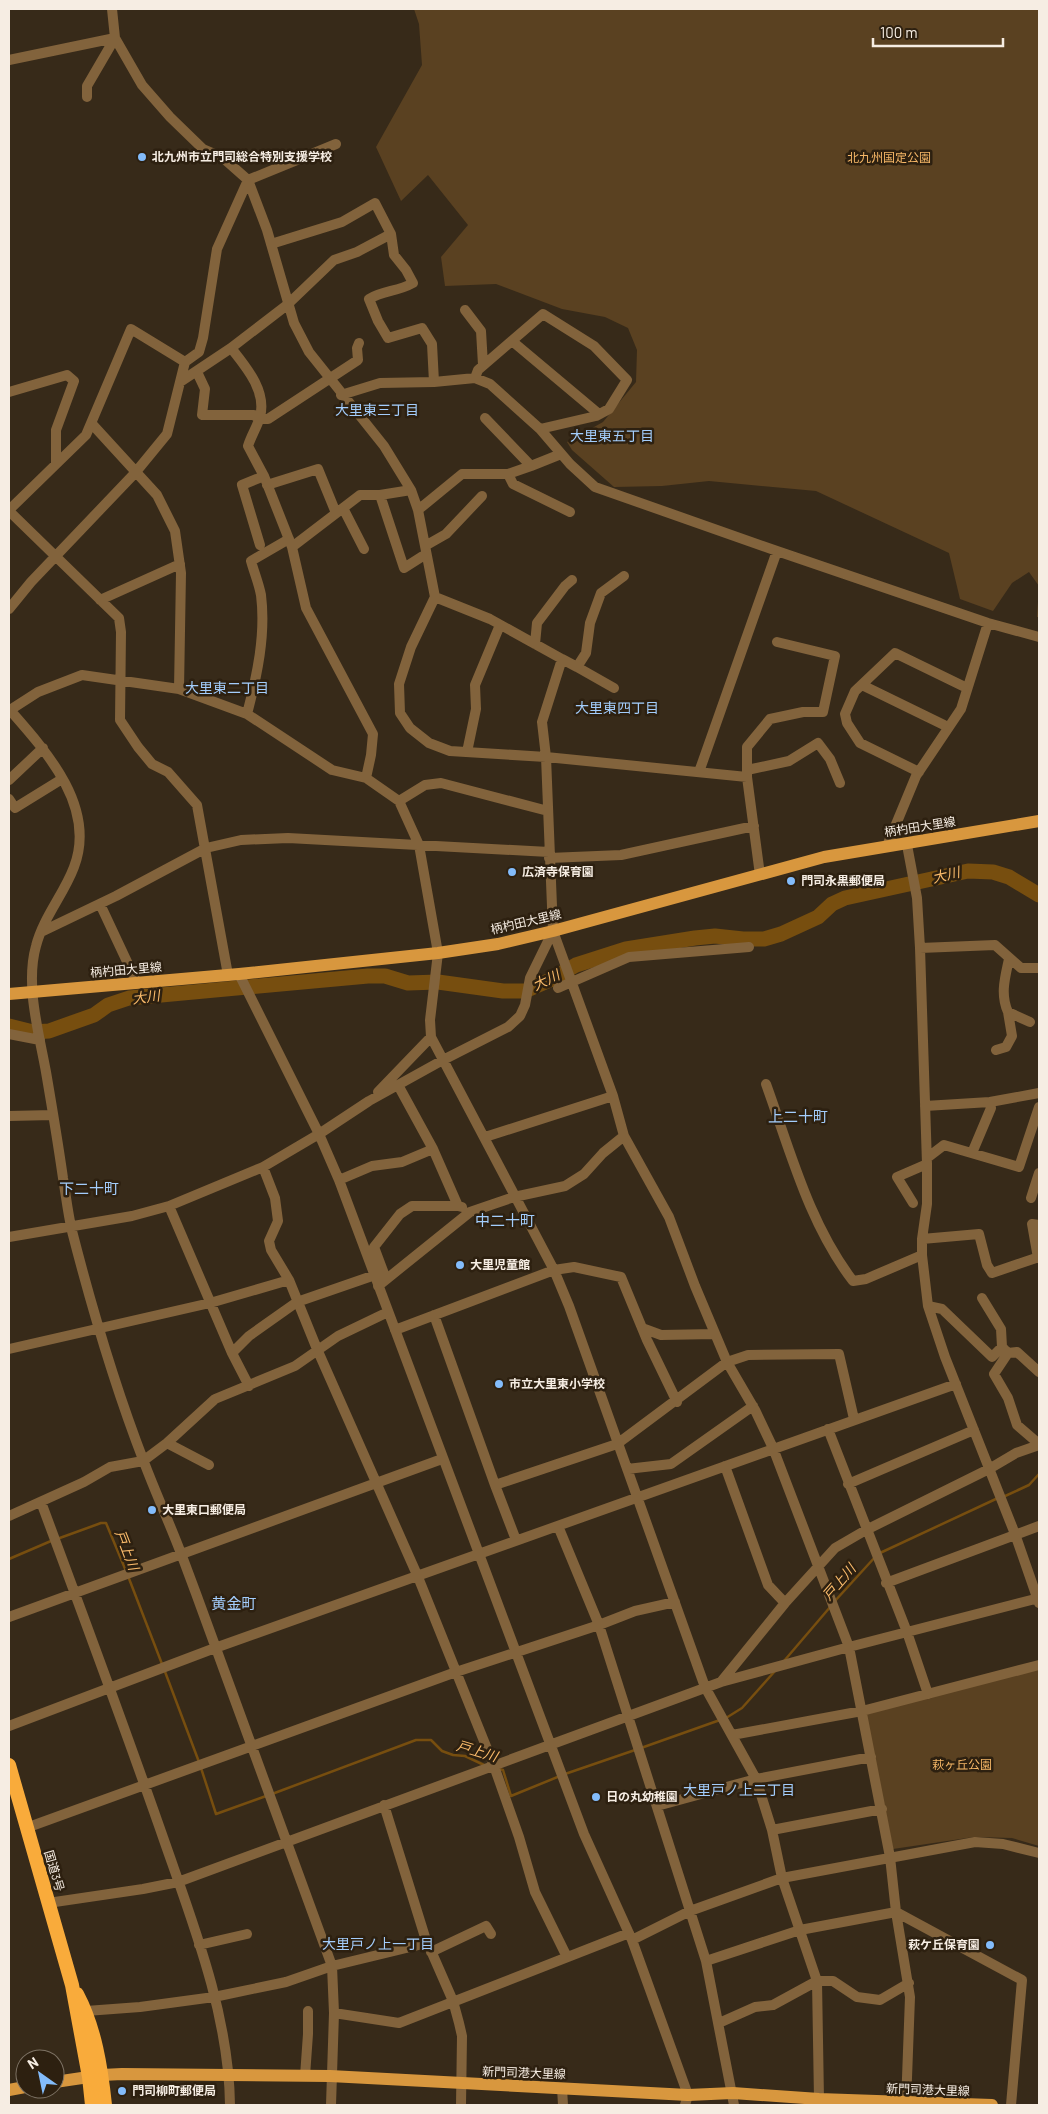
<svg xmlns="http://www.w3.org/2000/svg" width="1048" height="2114" font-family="Barlow,'Noto Sans JP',sans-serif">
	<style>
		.green { fill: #5a4121 }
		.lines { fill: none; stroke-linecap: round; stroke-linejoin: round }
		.stream { stroke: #774e0f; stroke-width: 2.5 }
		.river { stroke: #774e0f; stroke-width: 15 }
		.minor { stroke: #82633c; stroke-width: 10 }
		.major { stroke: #d8973e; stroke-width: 12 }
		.highway { stroke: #f9ab3b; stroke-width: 14 }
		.poi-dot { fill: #83bcfb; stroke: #2d2010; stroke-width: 2 }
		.labels { text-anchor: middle; stroke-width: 5; stroke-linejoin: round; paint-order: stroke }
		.poi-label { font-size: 12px; font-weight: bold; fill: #f6ede3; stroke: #2d2010; text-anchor: start }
		.park-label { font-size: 12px; fill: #f5b666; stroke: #2d2010 }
		.street-label { font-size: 12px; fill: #f6ede3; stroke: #2d2010 }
		.neighbourhood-label { font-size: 14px; fill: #a3cdfc; stroke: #2d2010 }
		.water-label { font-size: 14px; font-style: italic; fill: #fabb6b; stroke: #2d2010 }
		.quarter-label { font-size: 15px; fill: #a3cdfc; stroke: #2d2010 }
	</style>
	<rect width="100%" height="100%" fill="#372a19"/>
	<path class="green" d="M414,9H1039V617H1037L1039,586L1029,572L1012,583L993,611L960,599L949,553L816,491L709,481L662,486L614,487L572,450L567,442L603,422L636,382L637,350L628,328L605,317L562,309L496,284L445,286L441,257L468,225L428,175L401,201L376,147L422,65L419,24Z
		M1039,1668V1846L1012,1838L974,1837L893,1849L866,1714Z"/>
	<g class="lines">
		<path class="stream" d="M1003,1497L1029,1485L1039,1474
			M57,1539L101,1523H106L126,1571
			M880,1553L998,1498
			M9,1559L51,1541
			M128,1576L162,1664
			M834,1602L876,1556
			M784,1661L831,1606
			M164,1669L199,1762
			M726,1718L742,1708L775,1671
			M641,1748L720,1720
			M201,1768L216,1814L266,1796
			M499,1769L503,1770L511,1796L560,1776
			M565,1774L635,1750
			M272,1794L416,1740H431L442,1751L453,1755L465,1756L484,1765"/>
		<path class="river" d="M9,1026L33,1032L49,1031L94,1015L108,1005L129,998L368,976H385L408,983L438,982L503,991H525L550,980L576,965L626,949L695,938L715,936L743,939H764L781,934L818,917L832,904L845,898L968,871L993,872L1009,877L1039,895"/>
		<path class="minor" d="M112,9L115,38L142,85L170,117L203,149L222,157L248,180L267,230L294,323L309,352L384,446L411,490L418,510L435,597L411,647L399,684L400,713L410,728L429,743L450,751L546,757L747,777L760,875
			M9,60L115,38
			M87,97V86L115,38
			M271,244L342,222L375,203L391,234
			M465,310L481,331L483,365
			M512,341L599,414
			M231,348L287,305L334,260L357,252L391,234L394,255L406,270L413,283C397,292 384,290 369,299L378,321L388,338L422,328L432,344L434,382
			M197,372L205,389L202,415H254L259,419H268L358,360L357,348L359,343
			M475,378L478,370L543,314L594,346L627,380L609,409L596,416L540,429
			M180,382L231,348C246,367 267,391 260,417C257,427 251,436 248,446L264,476L292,547L306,608L373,734L371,755L366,778
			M9,392L67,375L74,381L56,430V464
			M341,395L380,383L434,382L475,378L490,384L540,429L570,464L595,487L777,551L988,623L1039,637
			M485,418L531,466L561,454
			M92,424L157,495L175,531L181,573L179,689
			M508,474L513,484L570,512
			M267,485L318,469L336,513
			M380,495L404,568L426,554
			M343,508L364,549
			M9,510L86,435L131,329L185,362
			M418,510L462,474H508L531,466
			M9,511L119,618L121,632L120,720L138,747L152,764L168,772L197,805L228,975
			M260,545L242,485L264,476
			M425,546L446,534L482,496
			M292,547L360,495H380L411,490
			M435,597L490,619L562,659L542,722L546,757L553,931L613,1096L624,1136L669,1217L695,1286L727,1362L755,1410L773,1448L849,1647L890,1857L896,1912L910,1997L906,2105
			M100,600L180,564
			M9,609L31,582L135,473L167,434L185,362L199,352L203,338L217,249L248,180L336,144
			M535,644L537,623L565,586L572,580
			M562,659L577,667L586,653L590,623L601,593L624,576
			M577,667L614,688
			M862,685L944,725
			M9,709C46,751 97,807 74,867C64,894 43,918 36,946C25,985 39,1033 46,1072C52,1107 58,1143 63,1178C66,1196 68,1214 72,1231C92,1309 115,1387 144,1462C156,1494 170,1524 182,1556C233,1692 281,1829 332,1966L334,2013L331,2105
			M10,710L38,692L82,675L179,689L247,714L332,770L366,778L399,801L419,845L438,953L430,1020L431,1037L554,1270L569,1306L705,1687L756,1779L772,1830L782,1878L817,1981L819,2099
			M247,714C257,676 266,635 261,595C259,584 254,572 251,561L289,539
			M467,752L476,709L475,685L500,625
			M747,770L789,761L818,743L830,759L840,783
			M699,772L777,551
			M919,772L860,743L847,723L845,714L855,691L895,653L967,688
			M747,777V747L770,719L803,712H823L835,656L777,642
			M9,780L43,748
			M9,799L15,808L62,779
			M399,801L425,785L441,783L548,811
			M907,845L917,898L920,948L927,1164V1204L922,1239V1255L928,1306L945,1357L1015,1534L1039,1603
			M887,846L916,776L961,709L988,623
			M549,858L621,855L754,826
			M100,904L137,983
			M41,932L116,896L206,848L241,840L288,838L549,852
			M920,948L995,945L1021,968H1039
			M1009,959C1005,978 1000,994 1008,1012L1030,1022
			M239,974L319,1134L339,1180L584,1834L632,1940L688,2095L685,2105
			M558,988L629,957L749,947
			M9,1034L40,1040
			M996,1050L1006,1047L1012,1036L1008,1012
			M766,1084C790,1150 809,1224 853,1281L866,1279L922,1255
			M378,1092L431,1037
			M925,1106L990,1102L1039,1093
			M9,1116L53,1115
			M485,1137L613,1096
			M433,1149L458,1206L462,1207
			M972,1153L991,1108
			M927,1158L944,1145L1019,1167L1039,1107
			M263,1167L275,1198L278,1221L269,1241L271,1250L289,1280L317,1349L418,1577L494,1766L519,1837L535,1892L567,1957
			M339,1180L372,1166L402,1162L433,1149L398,1085
			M1031,1198L1039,1173
			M913,1203L897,1177L927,1164
			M169,1206L232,1353L249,1386
			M9,1237L132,1216L169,1206L263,1167L319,1134L369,1101L443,1060L508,1027L520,1016L525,1005L530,978L553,931
			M922,1239L979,1234L987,1265L992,1273L1039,1257
			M1038,1258L1032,1224L1039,1225
			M386,1279L374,1247L400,1214L412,1206H458
			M378,1286L470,1212L514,1197L565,1186L584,1174L603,1153L624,1136
			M982,1298L1001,1329L1002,1347
			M928,1306L942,1309L992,1357L1002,1347L1008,1353L994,1374L1008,1398L1017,1425L1039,1444
			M434,1315L495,1485L516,1540
			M642,1328L661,1335L715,1334
			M395,1330L554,1270L574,1267L621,1277L647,1340L677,1402
			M9,1349L210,1303L289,1280
			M232,1353L249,1336L297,1302L375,1275
			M1008,1353L1017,1352L1039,1372
			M828,1429L907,1632L928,1694
			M167,1443L209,1465
			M725,1466L768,1585L785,1603
			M627,1469L671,1464L753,1406
			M848,1484L974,1430
			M495,1485L617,1444L727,1362L748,1355L839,1354L854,1419
			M41,1502C83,1615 125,1728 165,1843C194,1926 229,2016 230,2105
			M9,1516L84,1482L110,1467L143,1461L167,1443L215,1399L295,1366L338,1336L388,1312
			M558,1526L599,1625L706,1961L734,2105
			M886,1583L1039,1526
			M9,1617L442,1459
			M721,1682L785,1603L835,1548L866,1530L989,1469L1016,1453L1039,1445
			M9,1726L215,1648L956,1384
			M732,1735L862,1711L1039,1665
			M384,1805L425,1937L453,2001L459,2023L462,2036L461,2105
			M657,1806L756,1779L871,1757
			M26,1828L456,1672L599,1625L635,1611L675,1602
			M772,1830L882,1809
			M48,1903L143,1889L178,1882L721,1682L849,1647L1039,1598
			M632,1940L690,1911L782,1878L975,1842L1003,1844L1039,1853
			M199,1945L247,1934
			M431,1952L486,1926L491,1934
			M706,1961L800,1930L896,1912L1022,1980L1011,2105
			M86,2011L140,2007L214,1997L286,1982L332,1966L427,1943
			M334,2013L399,2023L629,1933
			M719,2023L755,2007L773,2005L817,1981H833L857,1997L880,2000L909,1983
			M305,2076L308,2034V2011
			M562,2088L563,2105"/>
		<path class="major" d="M9,994L239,974L438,953L498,944L553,931L824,857L1039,821
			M55,2082L102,2075L122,2074L330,2076L688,2095L733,2093L819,2099L992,2105
			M9,2090L25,2087"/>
		<path class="highway" d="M9,1765L72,1985L89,2077L92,2105
			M77,1994C95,2028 101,2067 105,2105"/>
	</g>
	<g class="poi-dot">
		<circle cx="142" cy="157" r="5"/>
		<circle cx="512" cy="872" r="5"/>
		<circle cx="791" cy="881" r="5"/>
		<circle cx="460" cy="1265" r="5"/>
		<circle cx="499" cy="1384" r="5"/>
		<circle cx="152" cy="1510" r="5"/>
		<circle cx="596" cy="1797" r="5"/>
		<circle cx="990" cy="1945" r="5"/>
		<circle cx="122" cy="2091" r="5"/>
	</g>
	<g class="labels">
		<g class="poi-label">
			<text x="152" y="161">北九州市立門司総合特別支援学校</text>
			<text x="522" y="876">広済寺保育園</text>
			<text x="801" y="885">門司永黒郵便局</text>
			<text x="470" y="1269">大里児童館</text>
			<text x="509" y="1388">市立大里東小学校</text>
			<text x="162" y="1514">大里東口郵便局</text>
			<text x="606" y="1801">日の丸幼稚園</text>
			<text x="980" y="1949" text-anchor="end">萩ケ丘保育園</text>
			<text x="132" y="2095">門司柳町郵便局</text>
		</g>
		<g class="park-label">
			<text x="889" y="162">北九州国定公園</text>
			<text x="962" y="1769">萩ヶ丘公園</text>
		</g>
		<g class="street-label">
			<text transform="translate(920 827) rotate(-9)" y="4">柄杓田大里線</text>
			<text transform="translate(526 922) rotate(-13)" y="4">柄杓田大里線</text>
			<text transform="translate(126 970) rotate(-5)" y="4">柄杓田大里線</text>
			<text transform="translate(54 1871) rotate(74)" y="4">国道3号</text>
			<text transform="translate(524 2073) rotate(2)" y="4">新門司港大里線</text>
			<text transform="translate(928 2090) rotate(2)" y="4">新門司港大里線</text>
		</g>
		<g class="neighbourhood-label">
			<text x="377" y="415">大里東三丁目</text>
			<text x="612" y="441">大里東五丁目</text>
			<text x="227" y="693">大里東二丁目</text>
			<text x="617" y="713">大里東四丁目</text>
			<text x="739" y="1795">大里戸ノ上二丁目</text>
			<text x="378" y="1949">大里戸ノ上一丁目</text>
		</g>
		<g class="water-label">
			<text transform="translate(946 875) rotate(-13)" y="5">大川</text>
			<text transform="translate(546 980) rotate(-26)" y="5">大川</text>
			<text transform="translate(146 997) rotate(-7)" y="5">大川</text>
			<text transform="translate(127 1550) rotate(69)" y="5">戸上川</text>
			<text transform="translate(839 1582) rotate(-49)" y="5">戸上川</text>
			<text transform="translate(477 1751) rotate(17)" y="5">戸上川</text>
		</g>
		<g class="quarter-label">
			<text x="798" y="1122">上二十町</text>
			<text x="89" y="1194">下二十町</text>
			<text x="505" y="1226">中二十町</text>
			<text x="234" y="1609">黄金町</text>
		</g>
	</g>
	<rect width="1048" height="2114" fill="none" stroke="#f6ede3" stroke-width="20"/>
	<g transform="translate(40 2074) rotate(327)"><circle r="24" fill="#2d2010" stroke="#7d7264"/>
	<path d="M0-4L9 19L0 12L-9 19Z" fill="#83bcfb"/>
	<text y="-8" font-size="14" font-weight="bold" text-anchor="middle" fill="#f6ede3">N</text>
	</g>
	<path d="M873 38v8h130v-8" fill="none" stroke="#f6ede3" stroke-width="2.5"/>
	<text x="880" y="38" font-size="15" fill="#f6ede3" stroke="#2d2010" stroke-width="4" paint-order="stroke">100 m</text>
</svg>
